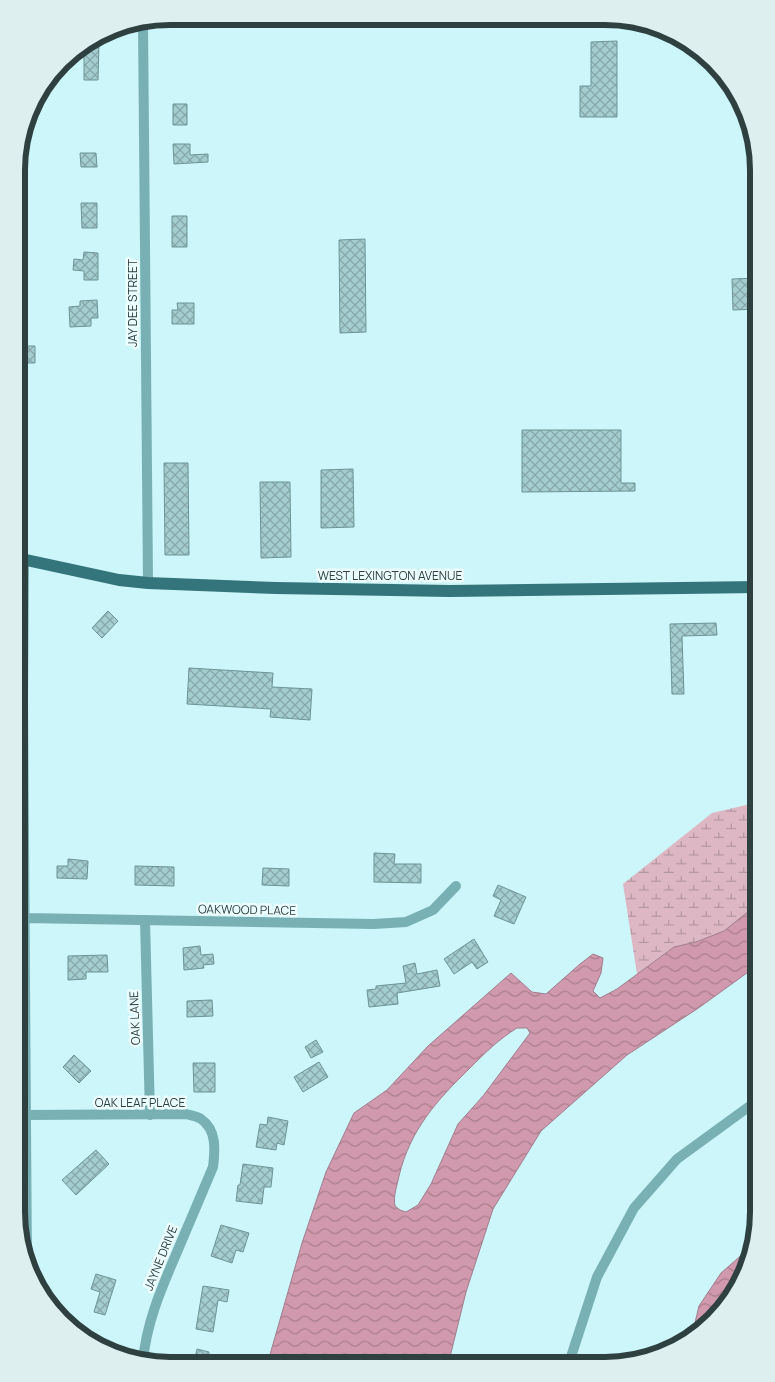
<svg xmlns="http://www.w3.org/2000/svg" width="775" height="1382" font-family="Manrope,sans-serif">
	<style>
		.wetland { fill: url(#wetland-marsh) }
		.water { fill: url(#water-waves); stroke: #a07e8d; fill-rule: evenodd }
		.building { fill: url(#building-cross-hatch); stroke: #6c9496 }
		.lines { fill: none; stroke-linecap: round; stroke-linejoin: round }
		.street { stroke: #78b0b4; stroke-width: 10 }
		.primary { stroke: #33757a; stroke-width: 12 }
		.labels { text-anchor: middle; stroke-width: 5; stroke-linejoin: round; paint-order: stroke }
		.street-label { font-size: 12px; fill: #2f4041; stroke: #edfeff }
		.rim { fill: none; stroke: #2f4041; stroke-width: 6 }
	</style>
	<defs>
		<pattern id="wetland-marsh" width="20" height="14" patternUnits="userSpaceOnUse" patternTransform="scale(1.25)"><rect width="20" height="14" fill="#deb7c4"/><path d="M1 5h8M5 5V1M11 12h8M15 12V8" fill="none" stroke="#b496a1"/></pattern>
		<pattern id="water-waves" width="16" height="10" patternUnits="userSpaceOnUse" patternTransform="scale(1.25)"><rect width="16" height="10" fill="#d199ad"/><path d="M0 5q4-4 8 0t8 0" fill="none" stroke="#aa7e8e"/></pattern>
		<pattern id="building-cross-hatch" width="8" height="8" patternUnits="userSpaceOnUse" patternTransform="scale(1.25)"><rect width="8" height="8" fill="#a4cdd0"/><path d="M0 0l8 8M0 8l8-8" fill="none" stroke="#86a8aa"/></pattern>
	</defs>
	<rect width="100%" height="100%" fill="#ccf6f9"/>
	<path class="wetland" d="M759,802V903L724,931L696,942L674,947L637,974L623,884L712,813Z"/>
	<path class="water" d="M759,903L758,965L697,1009L627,1055L541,1131L493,1209L466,1292L448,1365H267L302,1243L326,1172L354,1113L387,1090L428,1046L511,973L532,992L546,994L580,964L593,954L603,958L601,973L593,991L600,998L617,989L674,947L696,942L724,931ZM517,1028H527L530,1033L483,1096L458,1124L431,1184L418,1205L406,1212L400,1210L395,1206C393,1196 397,1186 399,1176C410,1130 437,1100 470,1068C485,1053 499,1039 517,1028Z
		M753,1245L747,1271L727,1306L691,1339L699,1306L721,1273Z"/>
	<path class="building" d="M617,41V117H580V86H591V42Z
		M88,43H99L98,80H84V45Z
		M173,104H187V125H173Z
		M173,144H190V155L208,154V162L174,164Z
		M80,153H96L97,167H81Z
		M81,203H97V228H82Z
		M172,216H187V247H172Z
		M365,239L366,332L340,333L339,240Z
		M84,252L98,253V280H84V271L73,270L74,259L83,260Z
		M759,278V309L733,310L732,279Z
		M97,300L98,318H91V326L70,327L69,307L80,306V301Z
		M177,303H194V324H172V310H178Z
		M17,346H35V363H17Z
		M522,430H621V483H635V491L522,492Z
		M164,463H188L189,555H165Z
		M353,469L354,527L321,528V470Z
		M260,482H290L291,557L261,558Z
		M108,611L118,621L102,638L92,628Z
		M716,623L717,635L682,636L684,694H672L670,624Z
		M189,668L273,673L272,687L312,689L310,720L270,717L271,709L187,704Z
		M374,853L395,854L394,864H421V883L374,882Z
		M68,859L88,861L87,879L57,878V866H68Z
		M135,866L174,867V886L135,885Z
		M263,868L289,869V886L262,885Z
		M498,885L526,897L514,924L494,916L501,900L493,896Z
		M474,939L488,962L477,969L472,962L454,974L444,959Z
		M200,946L201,955L213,954L214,964L203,965L204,968L184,970L183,948Z
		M107,955L108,972H86V979L68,980V956Z
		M415,963L417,974L437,970L440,986L397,993L398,1004L369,1007L367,990L376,989V986L406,983L403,966Z
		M212,1000L213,1016L187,1017V1001Z
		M316,1040L323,1052L311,1058L305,1047Z
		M74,1055L91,1071L79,1083L63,1067Z
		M319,1062L328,1077L303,1092L294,1077Z
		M193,1063H215V1092H194Z
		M268,1117L288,1121L284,1145L277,1143L276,1150L256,1147L260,1124L267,1125Z
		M96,1150L109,1164L76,1195L62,1180Z
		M243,1164L273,1168L271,1187H264L262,1204L236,1201L238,1185H240Z
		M221,1225L249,1233L243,1252L236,1250L232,1263L211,1256Z
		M96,1274L116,1280L105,1315L94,1312L100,1292L91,1289Z
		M203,1286L229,1290L227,1302L218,1300L213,1332L196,1329Z
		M197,1349L209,1352V1356L232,1361L231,1365H198V1363L194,1362Z"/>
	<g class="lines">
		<path class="street" d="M143,22L148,583
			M24,560L23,699L27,1267
			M25,918L374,924L406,922L433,910L456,886
			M145,920L150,1115
			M26,1115L186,1114C190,1115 197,1116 201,1119C217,1130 215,1150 213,1167C201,1195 189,1223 177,1252C162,1287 146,1323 143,1362
			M568,1366L597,1277L634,1208L677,1159L758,1100"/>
		<path class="primary" d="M17,558L119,580L148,583L276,588L450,591L759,587"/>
	</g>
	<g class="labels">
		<g class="street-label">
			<text transform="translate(133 303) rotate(-90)" y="4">JAY DEE STREET</text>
			<text x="390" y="580">WEST LEXINGTON AVENUE</text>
			<text transform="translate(247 910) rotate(1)" y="4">OAKWOOD PLACE</text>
			<text transform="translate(135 1018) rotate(-92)" y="4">OAK LANE</text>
			<text x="140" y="1107">OAK LEAF PLACE</text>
			<text transform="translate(161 1258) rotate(-68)" y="4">JAYNE DRIVE</text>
		</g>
	</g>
	<path d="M0 0H775V1382H0ZM170 25H605A145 145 0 0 1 750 170V1212A145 145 0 0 1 605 1357H170A145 145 0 0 1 25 1212V170A145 145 0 0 1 170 25Z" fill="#deeff0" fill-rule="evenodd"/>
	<path class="rim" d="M170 25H605A145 145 0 0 1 750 170V1212A145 145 0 0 1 605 1357H170A145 145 0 0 1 25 1212V170A145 145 0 0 1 170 25Z"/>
</svg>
